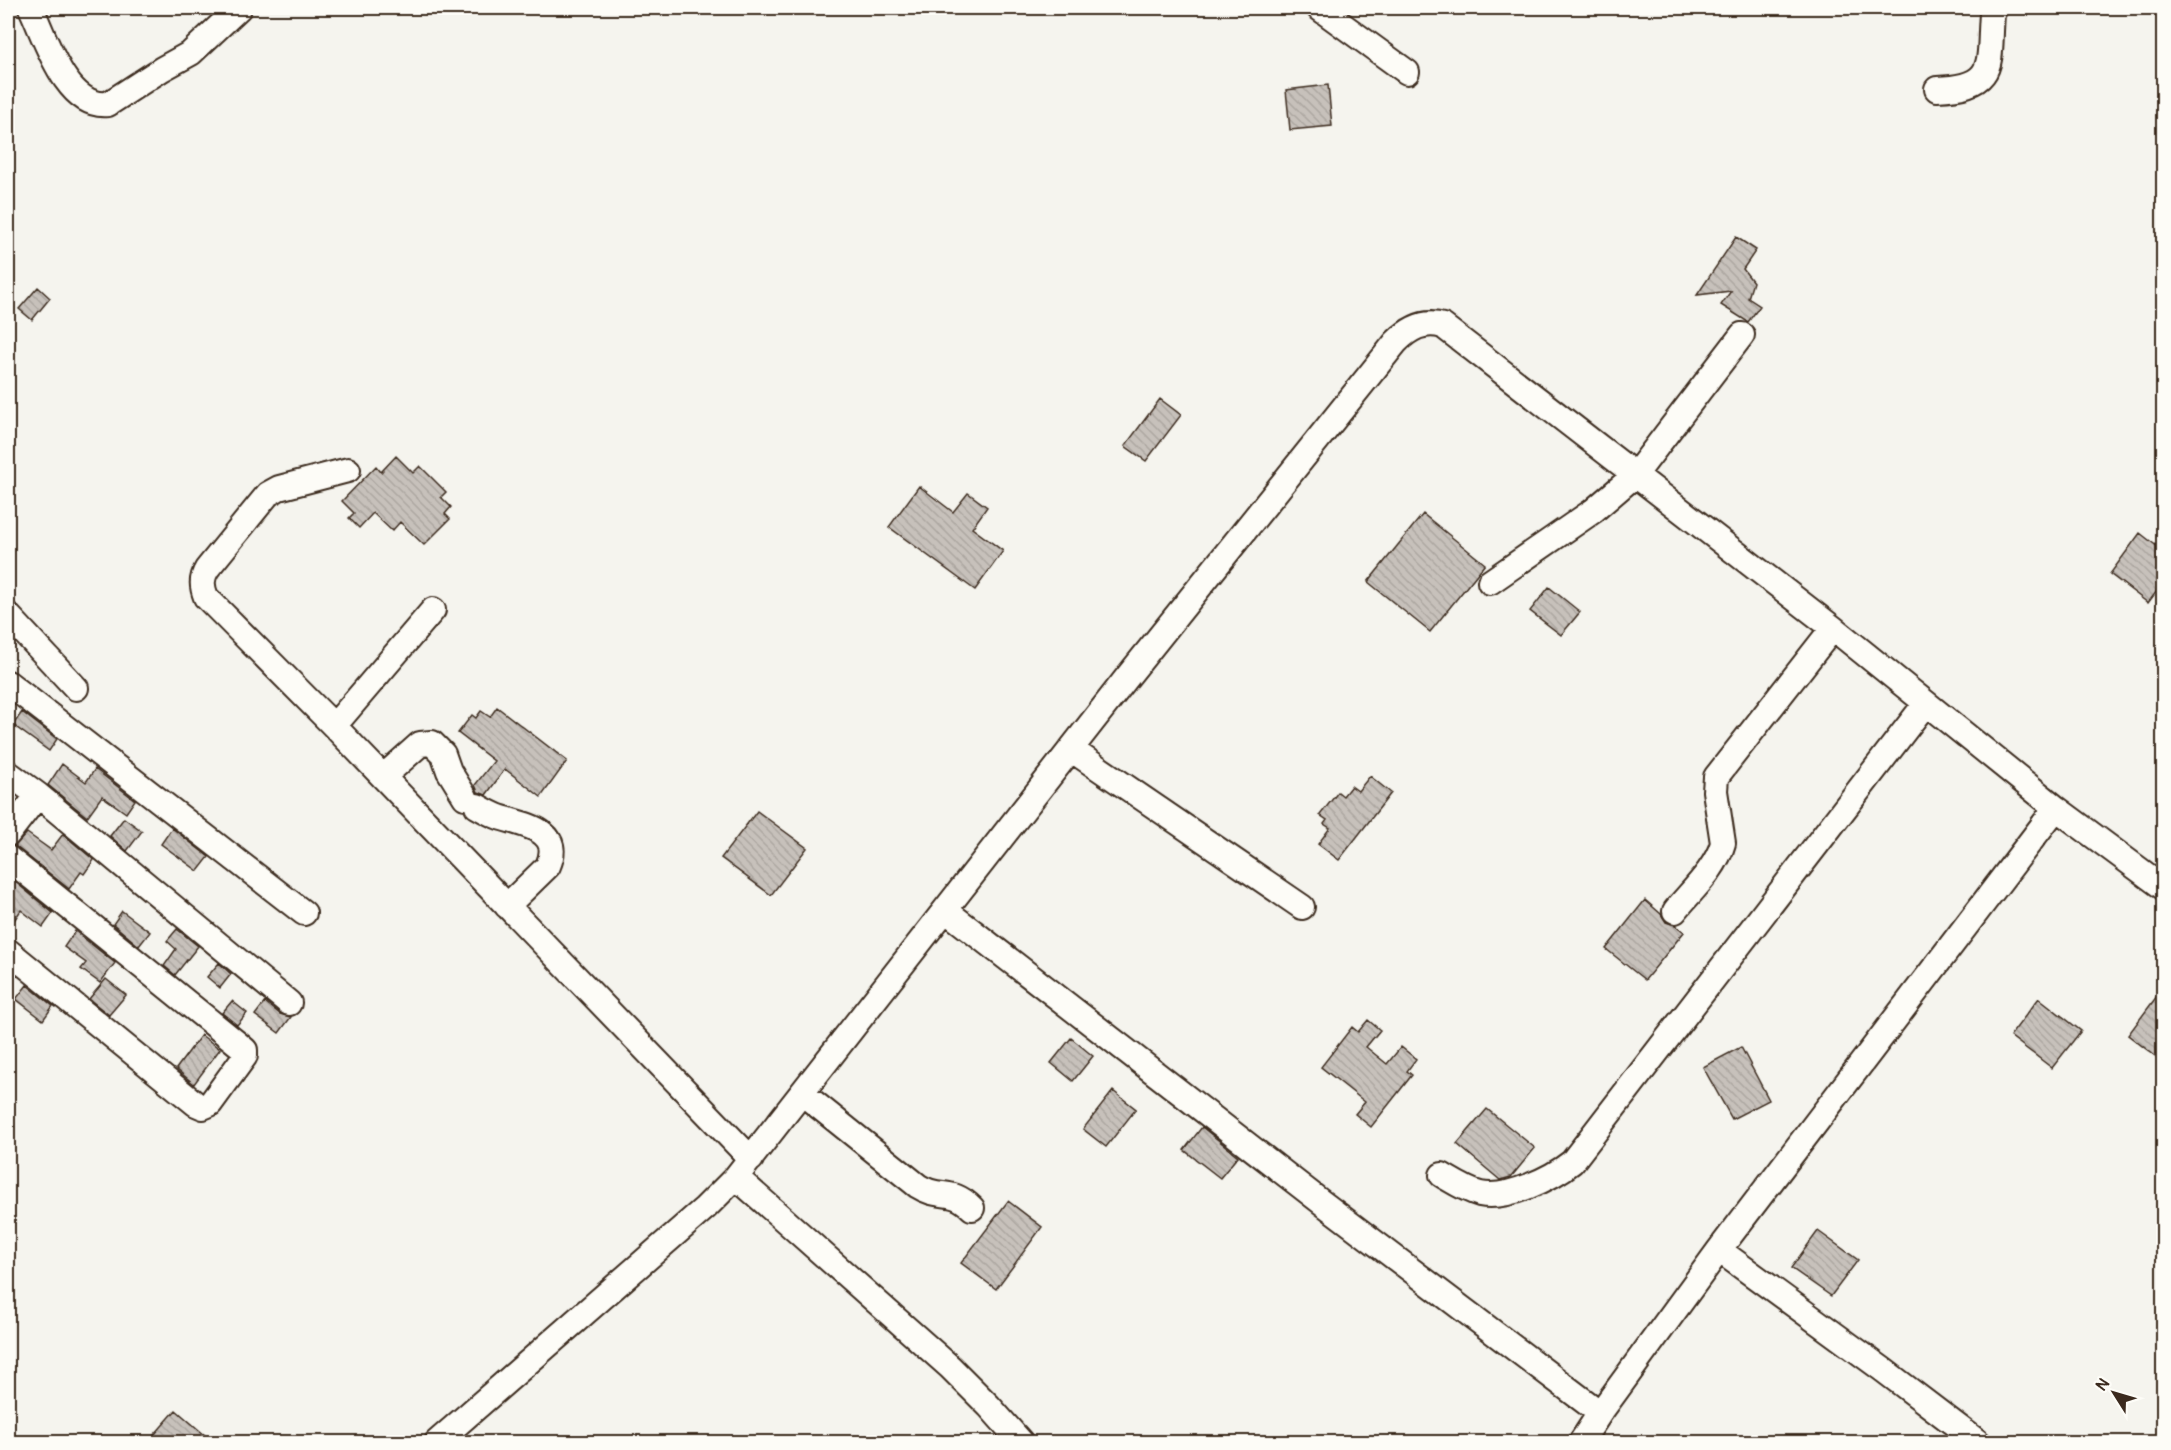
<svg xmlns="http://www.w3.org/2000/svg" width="2171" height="1450" font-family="Pangolin,sans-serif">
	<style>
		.building { fill: url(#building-back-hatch); stroke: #3b2a1e; stroke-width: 1.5 }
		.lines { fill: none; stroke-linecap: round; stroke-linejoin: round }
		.minor-casing { stroke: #3b2a1e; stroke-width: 28 }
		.minor { stroke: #fdfcf7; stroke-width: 24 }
	</style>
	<defs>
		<pattern id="building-back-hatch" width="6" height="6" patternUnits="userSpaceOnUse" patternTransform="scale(1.5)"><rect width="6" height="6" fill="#c7c1bb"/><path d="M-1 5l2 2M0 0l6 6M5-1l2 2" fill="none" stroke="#aca6a0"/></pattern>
	</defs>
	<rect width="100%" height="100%" fill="#f5f4ee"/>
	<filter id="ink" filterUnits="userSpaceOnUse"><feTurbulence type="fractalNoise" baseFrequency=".0167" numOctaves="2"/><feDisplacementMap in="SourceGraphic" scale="12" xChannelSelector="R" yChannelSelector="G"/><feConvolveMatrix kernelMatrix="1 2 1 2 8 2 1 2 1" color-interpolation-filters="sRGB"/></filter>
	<g filter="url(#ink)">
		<path class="building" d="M1328,85L1332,126L1290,130L1286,90Z
			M1736,237L1756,250L1743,269L1753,282L1748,298L1760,306L1748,322L1721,305L1731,291L1697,295Z
			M38,287L50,298L32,320L19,309Z
			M1160,399L1181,415L1146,461L1125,446Z
			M396,456L413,473L420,466L446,492L441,497L451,507L445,514L450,519L424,545L400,522L392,531L373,513L359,528L349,518L354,513L342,501L376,466L381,472Z
			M919,486L953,512L968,493L987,507L972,528L1003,551L975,590L889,527Z
			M1423,514L1485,564L1430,632L1368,582Z
			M2140,533L2163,551V583L2148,603L2110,574Z
			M1549,587L1580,612L1561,635L1530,611Z
			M497,707L567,761L541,797L505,769L486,795L478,792L475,785L494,761L458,733L472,715L476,718L481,711L490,717Z
			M22,712L57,739L49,751L13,725Z
			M62,764L86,782L95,769L135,800L126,813L102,796L87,817L48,785Z
			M1370,776L1391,793L1339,860L1318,844L1330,828L1324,824L1327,820L1320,815L1338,792L1343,796L1351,786L1358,791Z
			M757,811L807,848L771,895L721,858Z
			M124,818L142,831L127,851L110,836Z
			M172,828L209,857L198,871L161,844Z
			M27,833L51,850L63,834L94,860L84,874L81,872L69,889L15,846Z
			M8,876L53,913L43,927L21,910L8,929Z
			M1645,900L1661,914L1666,922L1675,925L1684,932L1645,980L1606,949Z
			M122,911L150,932L139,946L113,924Z
			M177,929L198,946L175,975L164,966L176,949L167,941Z
			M75,931L115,963L100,983L81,969L86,963L64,947Z
			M219,963L231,974L220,988L207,977Z
			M106,979L126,995L109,1015L89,999Z
			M27,985L53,1006L43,1020L16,999Z
			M2163,988V1062L2128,1035Z
			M2039,998L2081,1031L2052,1068L2010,1036Z
			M232,1001L247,1013L237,1025L222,1013Z
			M265,1002L280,1014L291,1017L279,1033L255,1015Z
			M1368,1020L1380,1030L1366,1047L1387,1064L1401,1047L1416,1059L1407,1071L1412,1075L1371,1127L1355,1114L1365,1102L1321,1067L1352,1027L1358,1032Z
			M201,1035L220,1049L194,1084L176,1069Z
			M1071,1038L1093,1056L1073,1081L1051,1063Z
			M1741,1047L1769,1100L1732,1119L1703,1067Z
			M1113,1091L1136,1109L1106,1147L1083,1129Z
			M1487,1109L1535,1148L1511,1177L1500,1180L1457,1144Z
			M1202,1127L1238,1156L1220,1178L1184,1150Z
			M1008,1201L1042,1227L996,1289L961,1263Z
			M1818,1231L1858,1260L1831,1296L1791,1268Z
			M176,1410L214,1443H147Z"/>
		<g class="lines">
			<g class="minor-casing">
				<path id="minor" d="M31,8C45,37 66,109 108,104L162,69L191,53L239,8
					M1319,8L1407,72
					M1937,89C1999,87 1988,62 1992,14L1995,8
					M348,470L279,488L268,494L207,569C201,579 202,587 206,597L334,726L751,1159
					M1490,582L1593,511L1635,475L1742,335
					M8,615L76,688
					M8,683L304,913
					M334,726L433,610
					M1072,750L1302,907
					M8,773L38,795L289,1003
					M383,777L420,744L432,743L443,754L449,771L465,797
					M477,806C484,810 491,814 499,817C523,825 564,829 548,866L507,906
					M8,834L38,795
					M8,858L238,1044L245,1050V1056L210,1104L203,1107L196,1104L8,951
					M945,910L1320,1201L1600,1413
					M1675,911C1691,891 1716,869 1723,843L1715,791L1716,777L1833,628
					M802,1093L918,1186C940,1200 951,1187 972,1208
					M1442,1175C1454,1182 1466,1190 1480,1194C1507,1200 1552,1178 1572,1162L1926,703
					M736,1177L950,1367L989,1406L1021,1442
					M1719,1250L1882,1369L1978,1442
					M437,1442L705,1208L736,1177L1125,680L1396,342C1409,329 1424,320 1443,326L1833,628L2056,808L2164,888
					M1581,1442L1600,1413L1719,1250L2056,808"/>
			</g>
			<use href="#minor" class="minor"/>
		</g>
	</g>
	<rect width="2171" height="1450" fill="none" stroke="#fdfcf7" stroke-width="30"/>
	<rect x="15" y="15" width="2141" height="1420" fill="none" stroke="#3b2a1e" stroke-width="2" filter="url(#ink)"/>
	<g transform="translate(2114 1393) rotate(307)" stroke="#fdfcf7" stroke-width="4.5" paint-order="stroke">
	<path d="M0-4.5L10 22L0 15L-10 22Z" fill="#3b2a1e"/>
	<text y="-9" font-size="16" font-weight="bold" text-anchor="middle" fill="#3b2a1e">N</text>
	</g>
</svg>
